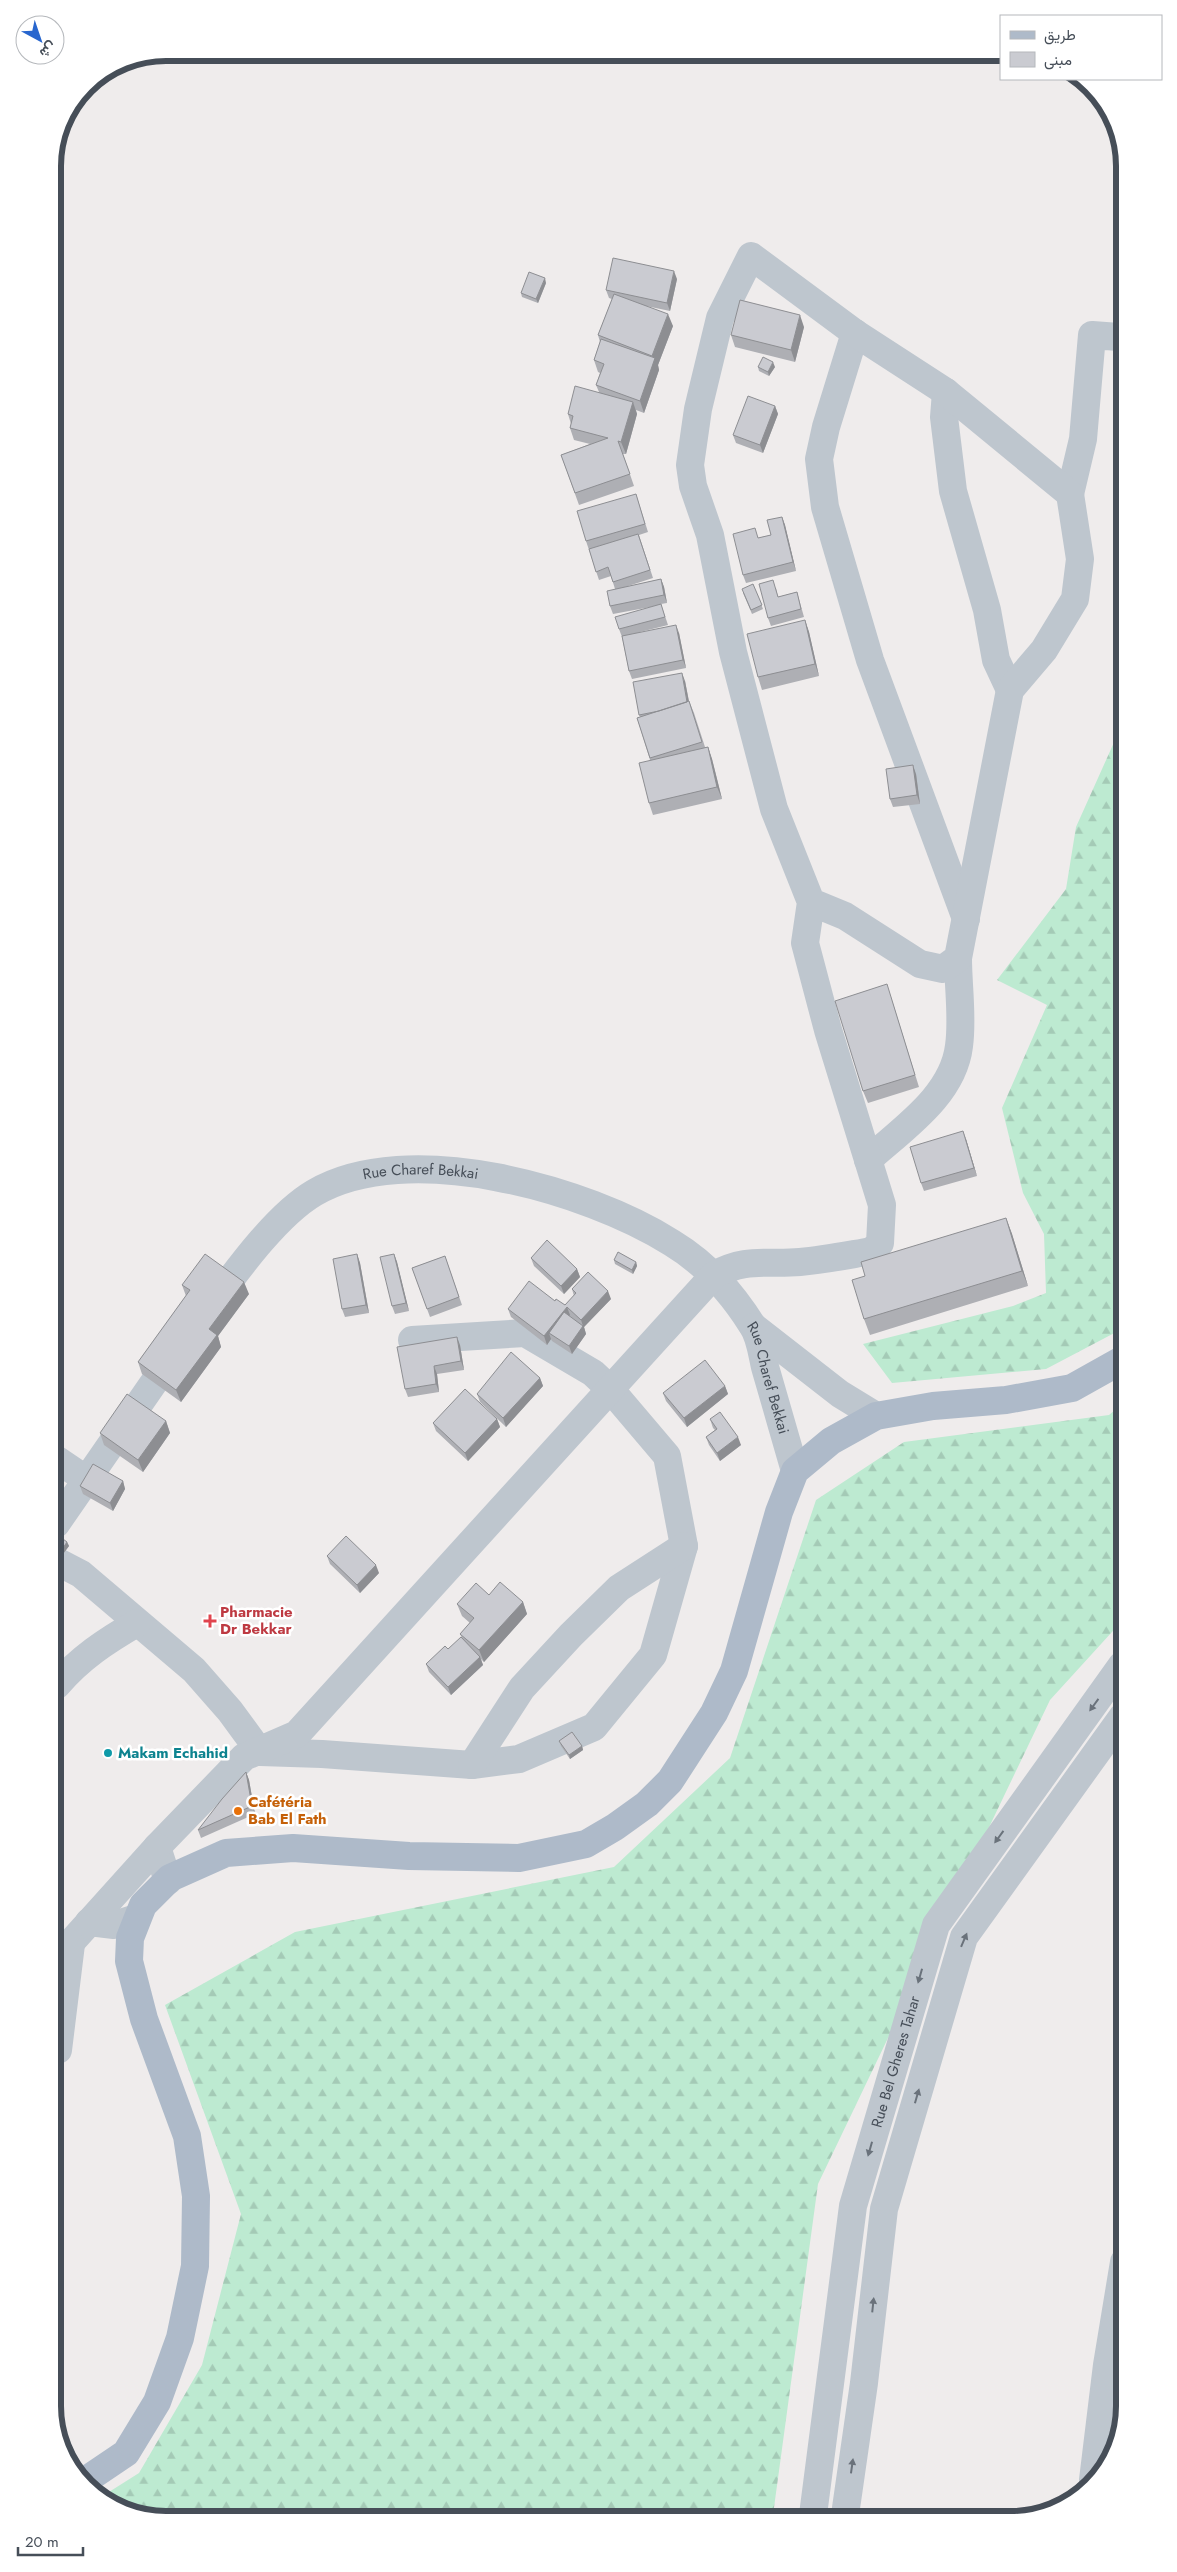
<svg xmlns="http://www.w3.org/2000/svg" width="1177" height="2572" font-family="Jost,Vazirmatn,sans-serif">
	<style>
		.forest { fill: url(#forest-firs) }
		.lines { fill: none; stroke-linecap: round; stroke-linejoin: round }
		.minor { stroke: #bec6ce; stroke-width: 28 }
		.major { stroke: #aebac9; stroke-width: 28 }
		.wall { fill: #aeafb4 }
		.shaded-wall { fill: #8d8e92 }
		.building { fill: #cacbd1; stroke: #8d8e92 }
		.oneway { fill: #6a727b }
		.health-dot { fill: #e0444e; stroke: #fff; stroke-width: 2 }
		.culture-dot { fill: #0f9aa8; stroke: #fff; stroke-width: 2 }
		.food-dot { fill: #e8710a; stroke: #fff; stroke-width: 2 }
		.labels { text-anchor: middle; stroke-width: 5; stroke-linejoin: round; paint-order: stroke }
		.street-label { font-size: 15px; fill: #464e58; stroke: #fff }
		.health-label { font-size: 15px; font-weight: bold; fill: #be3a42; stroke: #fff; text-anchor: start }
		.culture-label { font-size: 15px; font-weight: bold; fill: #0d838f; stroke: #fff; text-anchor: start }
		.food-label { font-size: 15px; font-weight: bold; fill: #c56008; stroke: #fff; text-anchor: start }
		.rim { fill: none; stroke: #464e58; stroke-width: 6 }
	</style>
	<defs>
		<pattern id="forest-firs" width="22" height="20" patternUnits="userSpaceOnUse" patternTransform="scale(1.25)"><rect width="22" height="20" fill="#bdead1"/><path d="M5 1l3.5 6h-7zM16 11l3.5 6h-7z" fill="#a4cab6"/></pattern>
	</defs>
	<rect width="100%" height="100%" fill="#efecec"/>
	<path class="forest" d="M1120,729L1122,1329L1046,1369L892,1383L863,1344L1013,1306L1046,1293L1044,1234L1023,1193L1002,1108L1047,1005L997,980L1066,889L1076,827Z
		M1122,1404V1621L1050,1700L818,2184L773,2515L159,2519L101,2497L139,2473L202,2365L241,2214L165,2005L295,1932L614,1867L730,1758L816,1500L904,1442L1109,1415Z"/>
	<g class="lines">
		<g class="minor">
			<path d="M855,333L826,427L819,459L825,507L870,660L966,919"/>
			<path d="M946,392L944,417L953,491L987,610L996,660L1010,690"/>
			<path d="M1070,494L1083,439L1092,335L1119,337"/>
			<path d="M868,1160C902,1129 953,1096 959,1046C963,1018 958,986 958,958"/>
			<path id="s1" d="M212,1304C238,1269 277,1215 314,1193C407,1138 587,1189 672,1243C705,1263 732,1293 752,1325C760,1336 762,1354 765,1367C775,1402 785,1436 795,1471"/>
			<path d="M754,1327L840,1394L876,1416"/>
			<path d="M56,1459L87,1480"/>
			<path d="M56,1524L175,1352"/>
			<path d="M56,1561L81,1574L194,1670L230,1711L260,1752L322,1754L472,1765L519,1759L594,1727L653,1655L684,1546L667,1456L611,1390L593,1373L525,1333L412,1340"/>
			<path d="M57,1685C80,1658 106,1641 137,1623"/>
			<path d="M472,1765L522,1688L571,1635L619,1588L684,1546"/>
			<path d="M168,1881L157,1847L244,1757L297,1734L714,1275C747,1257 765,1265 800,1262C824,1260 848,1255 872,1251L880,1243L882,1205L828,1030L805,943L811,902L774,809L733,652L710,535L693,486L690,465L698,409L720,318L751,256L855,333L946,392L1070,494L1080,559L1075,599L1044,650L1010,690L958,958L943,969L920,964L845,916L811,902"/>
			<path d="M89,1922L114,1925L136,1918"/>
			<path d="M57,1958L157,1847"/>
			<path d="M58,2050L71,1944"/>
			<path d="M1093,2480L1107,2365L1124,2262"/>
			<path id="s2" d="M813,2515L853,2206L936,1925L1122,1665"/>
			<path d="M845,2515L864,2383L884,2209L964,1937L1123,1716"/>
		</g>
		<path class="major" d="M86,2480L126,2453L157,2402L180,2338L195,2266L196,2196L187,2136L144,2019L129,1961L130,1938L143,1905L170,1878L226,1853L293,1848L409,1856L519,1858L586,1844L615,1827L647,1804L670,1781L714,1713L734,1671L779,1512L795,1471L831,1441L876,1416L933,1406L1006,1400L1072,1388L1122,1360"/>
	</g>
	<path class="wall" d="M677,279L670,311L646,306L673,326L658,365L659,370L644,413L636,410L637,414L626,454H623L634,486L579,505L561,455L590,444L574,440L570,428L571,424L568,414L599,392L596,385L600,373L598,372L594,360L600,342L598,335L612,299L609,298L606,290Z
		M546,283L538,303L522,297L521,293Z
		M804,327L795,362L735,347L731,335Z
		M758,367H775L769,376L759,371Z
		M775,406L778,414L763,453L736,443L733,435Z
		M636,494L648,532L639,535L653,578L625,587L661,579L664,587L667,603L661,604L668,625L640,632L679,633L686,668L632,679L629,671L622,637L619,629L656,606L613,614L610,606L615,589L611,576L599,580L586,541Z
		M782,517L785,525L796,571L746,583L743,575L758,538L771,535Z
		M753,584L763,609L752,614L743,593Z
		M776,588L778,597L797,592L804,617L771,626L768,618Z
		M805,620L809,632L819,676L762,690L758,677Z
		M685,681L689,701L694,713L705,747H708L712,759L722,799L653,815L649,803L650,760L637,718L640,717L639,715Z
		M916,774L920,804L893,807L890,799Z
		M891,997L919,1087L868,1103L863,1091Z
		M966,1139L977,1176L924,1191L921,1183Z
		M1006,1218L1012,1234L1028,1286L870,1335L864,1319L865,1276Z
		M357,1254L360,1263L369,1313L345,1317L342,1309Z
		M394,1254L397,1262L409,1311L395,1314L392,1306Z
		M445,1256L462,1305L430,1317L412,1268Z
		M531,1258L577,1269L580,1277L564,1294L534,1266Z
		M614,1260L636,1262L637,1266L633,1274L615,1264Z
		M182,1285L249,1294L218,1336L221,1347L181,1402L142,1374L138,1362L186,1296Z
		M572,1289L611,1299L584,1327L586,1334L572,1354L552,1341L551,1339L547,1345L511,1317L508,1309L555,1301L565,1305L574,1296Z
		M460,1345L464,1370L437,1374L439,1392L408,1397L405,1389Z
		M540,1378L543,1386L506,1427L480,1402L477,1394Z
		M725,1386L728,1394L687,1427L666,1401L663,1393Z
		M497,1419L500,1427L468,1461L436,1431L433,1423Z
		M710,1419L741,1445L720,1461L709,1445L706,1437L715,1430L713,1428Z
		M166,1421L170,1433L143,1472L104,1445L100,1433Z
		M123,1481L125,1489L113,1511L83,1494L80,1486Z
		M56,1539L67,1542L69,1546L60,1558L56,1556Z
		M327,1556L379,1573L360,1593L330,1564Z
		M489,1595L523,1602L527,1614L484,1662L481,1659L483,1665L451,1695L429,1672L426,1664L448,1649L462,1638L460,1634L470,1623L462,1616L457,1604Z
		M559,1741L582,1746L583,1750L570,1759L561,1746Z
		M246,1772L249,1780L255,1814L201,1838L198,1830Z"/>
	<path class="shaded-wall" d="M674,271L677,279L670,311L667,303Z
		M545,278L546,283L538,303L536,299Z
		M668,314L673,326L658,365L659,370L644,413L640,401L654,360L652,356Z
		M800,315L804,327L795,362L791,350Z
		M773,362L775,367L769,376L768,372Z
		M633,402L637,414L626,454L621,442Z
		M775,406L778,414L763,453L760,445Z
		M782,517L785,525L796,571L793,562Z
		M661,579L664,587L667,603L664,595Z
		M805,620L809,632L819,676L815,664Z
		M676,625L679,633L686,668L683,660Z
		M682,673L685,681L691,713L688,705Z
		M708,747L712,759L722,799L717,787Z
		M913,765L916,774L920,804L917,795Z
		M963,1131L966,1139L977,1176L974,1168Z
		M1006,1218L1012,1234L1028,1286L1022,1271Z
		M357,1254L360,1263L369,1313L366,1305Z
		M394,1254L397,1262L409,1311L406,1303Z
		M636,1262L637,1266L633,1274L632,1270Z
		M577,1269L580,1277L564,1294L561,1286Z
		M244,1282L249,1294L218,1336L221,1347L181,1402L176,1390L209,1329Z
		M608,1291L611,1299L584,1327L586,1334L572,1354L569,1346L583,1326L581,1320Z
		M567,1307L570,1315L553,1336L549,1333L551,1339L547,1345L544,1336Z
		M457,1337L460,1345L464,1370L461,1361Z
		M434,1366L437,1374L439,1392L436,1384Z
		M540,1378L543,1386L506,1427L503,1418Z
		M725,1386L728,1394L687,1427L684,1418Z
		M497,1419L500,1427L468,1461L465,1453Z
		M166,1421L170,1433L143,1472L138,1460Z
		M738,1437L741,1445L720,1461L717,1453Z
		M123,1481L125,1489L113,1511L110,1503Z
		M67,1542L69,1546L60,1558L59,1554Z
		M376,1565L379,1573L360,1593L357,1585Z
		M523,1602L527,1614L484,1662L479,1650Z
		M480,1657L483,1665L451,1695L448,1687Z
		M582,1746L583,1750L570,1759L569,1755Z
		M246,1772L249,1780L255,1814L252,1806Z"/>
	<path class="building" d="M613,258L674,271L667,303L606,290Z
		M529,272L545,278L536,299L521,293Z
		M614,294L668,314L652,356L598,335Z
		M740,300L800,315L791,350L731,335Z
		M601,339L655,358L640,401L596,385L604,364L594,360Z
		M763,357L773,362L768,372L758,367Z
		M575,386L633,402L621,442L618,441L630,474L575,493L561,455L608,438L570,428L573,416L568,414Z
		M748,396L775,406L760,445L733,435Z
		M636,494L645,524L586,541L577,511Z
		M782,517L793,562L743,575L733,534L755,528L758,538L771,535L767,520Z
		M638,534L650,570L613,582L608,567L596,572L589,549Z
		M661,579L664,595L610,606L607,591Z
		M773,580L778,597L797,592L801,609L768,618L759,584Z
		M753,584L762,605L751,610L742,589Z
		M661,604L665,617L619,629L615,617Z
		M805,620L815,664L758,677L747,634Z
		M676,625L683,660L629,671L622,636Z
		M682,673L687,702L659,711L639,715L633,682Z
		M689,701L702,742L650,758L637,718Z
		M708,747L717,787L649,803L639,763Z
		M913,765L917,795L890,799L886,769Z
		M887,984L915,1075L863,1091L835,1001Z
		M963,1131L974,1168L921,1183L910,1147Z
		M1006,1218L1022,1271L864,1319L852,1280L865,1276L861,1262Z
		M547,1240L577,1269L561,1286L531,1258Z
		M618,1252L636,1262L632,1270L614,1260Z
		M205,1254L244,1282L209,1329L217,1335L176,1390L138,1362L190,1290L182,1285Z
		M357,1254L366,1305L342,1309L333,1259Z
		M394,1254L406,1303L392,1306L380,1257Z
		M445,1256L459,1297L427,1309L412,1268Z
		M588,1272L608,1291L581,1320L567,1307L544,1336L508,1309L529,1281L555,1301L556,1299L565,1305L576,1293L572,1289Z
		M564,1312L583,1326L569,1346L549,1333Z
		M457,1337L461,1361L434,1366L436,1384L405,1389L397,1347Z
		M511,1352L540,1378L503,1418L477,1394Z
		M705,1360L725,1386L684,1418L663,1393Z
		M465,1389L497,1419L465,1453L433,1423Z
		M127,1394L166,1421L138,1460L100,1433Z
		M720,1412L738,1437L717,1453L706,1437L717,1429L710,1419Z
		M93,1464L123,1481L110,1503L80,1486Z
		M59,1536L67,1542L59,1554L56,1552V1539Z
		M346,1536L376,1565L357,1585L327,1556Z
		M500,1582L523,1602L479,1650L460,1634L474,1618L457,1604L476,1583L489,1595Z
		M461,1637L480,1657L448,1687L426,1664L445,1646L448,1649Z
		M572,1732L582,1746L569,1755L559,1741Z
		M246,1772L252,1806L198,1830L222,1799Z"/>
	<defs><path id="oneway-solid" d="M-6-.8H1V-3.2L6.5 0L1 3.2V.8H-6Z" transform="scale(1.25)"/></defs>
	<g class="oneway">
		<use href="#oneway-solid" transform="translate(1094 1705) rotate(126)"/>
		<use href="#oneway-solid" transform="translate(999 1837) rotate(126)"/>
		<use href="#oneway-solid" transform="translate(964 1940) rotate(-67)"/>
		<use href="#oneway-solid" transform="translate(920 1976) rotate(106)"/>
		<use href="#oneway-solid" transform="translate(917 2096) rotate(-74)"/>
		<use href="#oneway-solid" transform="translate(870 2149) rotate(106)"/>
		<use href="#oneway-solid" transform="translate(873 2305) rotate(-84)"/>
		<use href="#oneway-solid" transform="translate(852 2466) rotate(-82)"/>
	</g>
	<path class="health-dot" d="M207.5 1613.5h5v5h5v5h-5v5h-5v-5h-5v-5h5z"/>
	<circle class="culture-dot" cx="108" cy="1753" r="5"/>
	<circle class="food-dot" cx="238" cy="1811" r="5"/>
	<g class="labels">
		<g class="street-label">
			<text dy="5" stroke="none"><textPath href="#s1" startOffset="262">Rue Charef Bekkai</textPath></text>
			<text dy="5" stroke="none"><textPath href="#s1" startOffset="698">Rue Charef Bekkai</textPath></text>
			<text dy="5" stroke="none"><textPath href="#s2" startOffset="462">Rue Bel Gheres Tahar</textPath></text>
		</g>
		<g class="health-label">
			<text x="220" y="1617">Pharmacie<tspan x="220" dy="17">Dr Bekkar</tspan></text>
		</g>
		<g class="culture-label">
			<text x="118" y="1758">Makam Echahid</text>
		</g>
		<g class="food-label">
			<text x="248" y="1807">Cafétéria<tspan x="248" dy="17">Bab El Fath</tspan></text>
		</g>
	</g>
	<path d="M0 0H1177V2572H0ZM166 61H1011A105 105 0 0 1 1116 166V2406A105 105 0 0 1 1011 2511H166A105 105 0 0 1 61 2406V166A105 105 0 0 1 166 61Z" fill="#fff" fill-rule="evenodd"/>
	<path class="rim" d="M166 61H1011A105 105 0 0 1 1116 166V2406A105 105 0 0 1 1011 2511H166A105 105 0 0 1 61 2406V166A105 105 0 0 1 166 61Z"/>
	<rect x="1000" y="15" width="162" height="65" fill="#ffffff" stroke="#b5b8bc"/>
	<rect x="1010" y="31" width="25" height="8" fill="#aebac9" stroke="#b5b8bc"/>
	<text x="1044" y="40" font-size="15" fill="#464e58">طريق</text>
	<rect x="1010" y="52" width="25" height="15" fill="#cacbd1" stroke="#b5b8bc"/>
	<text x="1044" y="65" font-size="15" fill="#464e58">مبنى</text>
	<g transform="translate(40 40) rotate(140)"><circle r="24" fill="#ffffff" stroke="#b5b8bc"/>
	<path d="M0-4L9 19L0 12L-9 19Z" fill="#2866ce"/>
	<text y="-8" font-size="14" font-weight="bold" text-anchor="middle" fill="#464e58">ش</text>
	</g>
	<path d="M18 2547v8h65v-8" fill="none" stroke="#464e58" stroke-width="2.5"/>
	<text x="25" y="2547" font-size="15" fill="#464e58" stroke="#ffffff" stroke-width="4" paint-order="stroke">20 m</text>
</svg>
